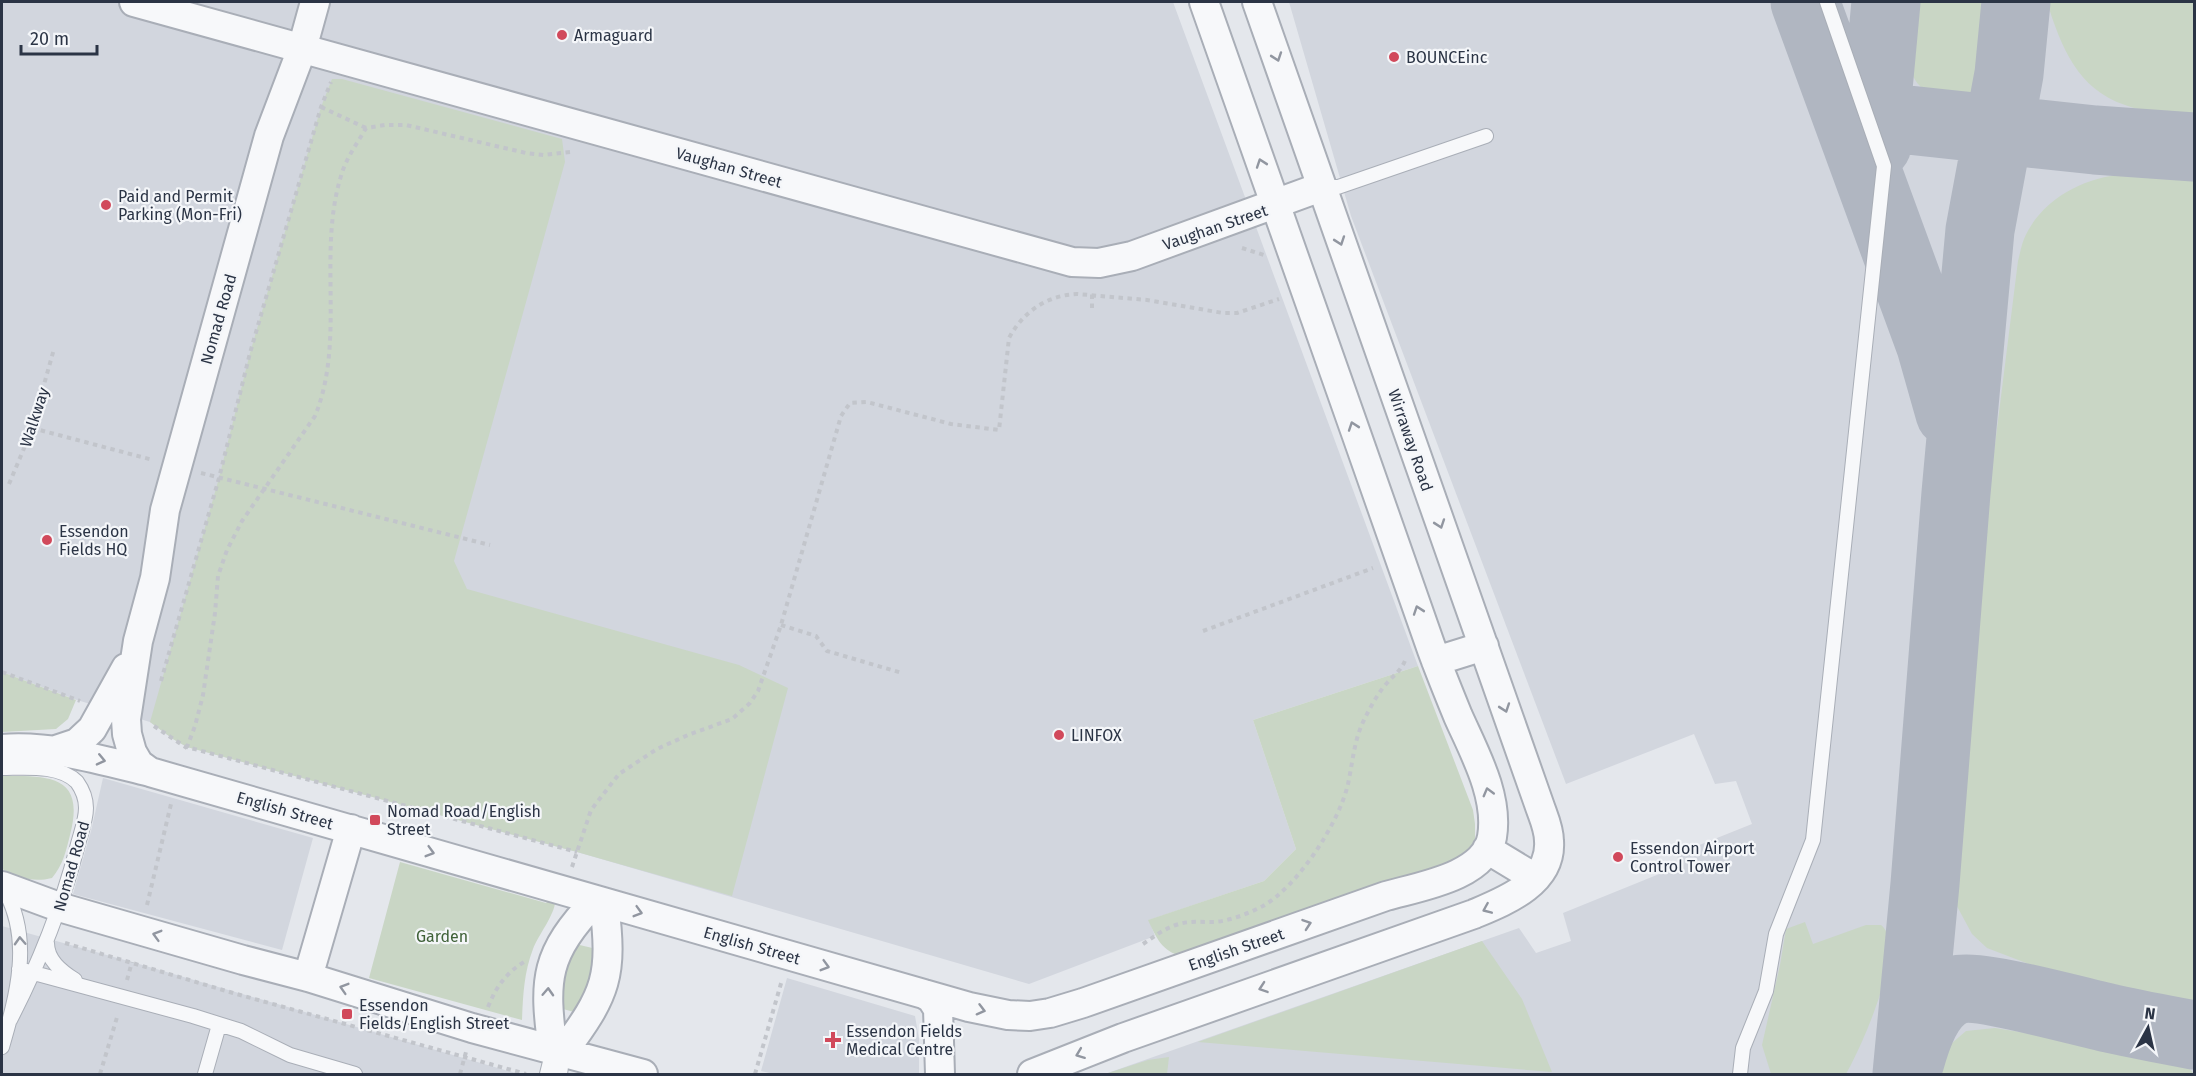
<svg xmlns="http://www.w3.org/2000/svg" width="2196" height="1076" font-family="'Fira Sans',sans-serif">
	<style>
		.built { fill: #d2d6de }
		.green { fill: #c9d6c5 }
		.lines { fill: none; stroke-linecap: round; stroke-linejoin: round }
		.taxiway { stroke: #b0b6c1; stroke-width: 69 }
		.service-casing { stroke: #a9aeb7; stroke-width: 16 }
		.minor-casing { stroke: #a9aeb7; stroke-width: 32 }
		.path { stroke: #c2c5cb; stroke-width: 4; stroke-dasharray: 4.5 4.5; stroke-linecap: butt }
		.service { stroke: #f7f8fa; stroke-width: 14 }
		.minor { stroke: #f7f8fa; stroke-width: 28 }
		.oneway { stroke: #9196a0 }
		.poi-dot { fill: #d1495b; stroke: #f4f6f9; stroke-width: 2 }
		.labels { text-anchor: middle; stroke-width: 4.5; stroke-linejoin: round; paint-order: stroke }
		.poi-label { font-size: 16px; fill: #2b3445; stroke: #f4f6f9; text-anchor: start }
		.street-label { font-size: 16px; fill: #2b3445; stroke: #f4f6f9 }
		.park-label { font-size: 16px; fill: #3f6138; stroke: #f4f6f9 }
	</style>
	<rect width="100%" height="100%" fill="#e4e7ec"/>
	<path class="built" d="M2,2H1173L1418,666L1253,720L1296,849L1264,881L1149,920L1155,936L1029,984L577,852L187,747L173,739L150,722L77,700L2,672Z
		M1289,2H2194V1074H1105L1519,928L1536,953L1571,941L1563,913L1679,866L1677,854L1752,824L1736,781L1715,784L1694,734L1566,784L1351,216Z
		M103,778L313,838L282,950L73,894L91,831Z
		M2,926L132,962L519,1074H2Z
		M787,978L915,1016L919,1039V1074H774L761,1071Z"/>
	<path class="green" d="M1915,2H1983L1976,96C1963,94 1931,95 1921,87C1900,69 1912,25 1915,2Z
		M2047,2H2194V116C2172,113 2146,113 2125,105C2077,89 2061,46 2047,2Z
		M332,79H342L562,139L565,162L454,561L467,589L739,665L788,688L732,896L577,852L187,747L173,739L150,722L219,478L250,353L321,107Z
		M2124,174L2194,179V1004H2172L2147,998L2039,968L1987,948L1972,934L1952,897L1975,604L2018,261C2020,254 2021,246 2024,239C2041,199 2083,178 2124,174Z
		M1418,666L1473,810L1475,824V839L1470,849L1455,861L1182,956C1162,952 1156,937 1148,920L1264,881L1296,849L1253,720Z
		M2,672L76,700L68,719L56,729L2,732Z
		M2,776C48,776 86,774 70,835C66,851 63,865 52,878C32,883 19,877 2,869Z
		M400,862L546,903L549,900L555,902C555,914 538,936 533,949C524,972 523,996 522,1020L369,978Z
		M1805,922L1813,944L1866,925H1881C1908,945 1860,1050 1846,1074H1771L1762,1045L1780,965L1786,929Z
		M1482,941L1522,999L1552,1072L1198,1042Z
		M571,943L601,950L581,1014L556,1007Z
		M1995,1028L2152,1053C2167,1057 2184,1060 2194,1074H1929L1938,1055L1966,1031Z
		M1169,1057L1167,1074H1105L1148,1060Z"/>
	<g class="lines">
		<path class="taxiway" d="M1805,2L1931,346L1950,413
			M1830,60C1845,89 1868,109 1899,119L2095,140L2194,147
			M1877,145L1876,110L1886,2
			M1910,1061C1917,1036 1929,1000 1956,990C1979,983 2084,1013 2113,1019C2140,1025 2167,1030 2194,1035
			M1907,1074L1925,884L1956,493L1980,230L2009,74L2016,2"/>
		<g class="service-casing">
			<path id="service" d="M1321,187H1338L1486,136
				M2,768C25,768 59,764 77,782C82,789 86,799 86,808C86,821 80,835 77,848C61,909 39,964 10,1020
				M47,943C47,960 61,971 75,980
				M19,969L193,1016L241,1031L290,1055L355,1074
				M2,1047C17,995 33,939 4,889
				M205,1074L219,1025
				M547,1074L553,1050
				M560,1074L563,1052
				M1740,1074L1743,1048L1766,991L1776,934L1813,840L1884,166L1827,2"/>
		</g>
		<g class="minor-casing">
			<path id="minor" d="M134,2L1072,262L1099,263L1132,256L1321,187
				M1436,661L1484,646
				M2,749C52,745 101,760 150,772L969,1007L1008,1015L1030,1016L1050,1013L1083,1003L1386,896C1417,887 1485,877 1492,837C1499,796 1474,752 1458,716C1449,694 1440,672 1432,650C1356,434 1281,217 1204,2
				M53,751L77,743L92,729L126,668
				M150,772L139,764L132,752L127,734L126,719L138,641L155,578L165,510L269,136L302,49L315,2
				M1487,849L1535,878
				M2,886L59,907L243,960L308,977L472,1028L643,1074
				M308,977L351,829
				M924,994L931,998L938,1009L940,1074
				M553,1050C543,978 545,954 596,900
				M563,1052C607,993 613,976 604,903
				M1032,1074L1123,1038L1474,914C1505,901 1552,883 1549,841C1549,828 1543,816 1539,804L1257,2"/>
		</g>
		<path class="path" d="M321,107L366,128
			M570,152L544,155L526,153L406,125H385L366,128C357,144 346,158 341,176C317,254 346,340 315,416L242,521L227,550L218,576L215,613L203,695L195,726L187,747L577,852
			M1242,248L1264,255
			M1092,308V294
			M32,428L153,460
			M201,473L490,545
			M9,484L30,434L54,349
			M781,625L816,636L827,651L902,673
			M1203,631L1373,568
			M2,672L80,701
			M161,681L219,478L250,353L321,107L331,82
			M154,726L187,748
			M572,867L591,810L619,774L657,749L688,735L732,719L750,703L758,691L781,625L841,416L850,403L867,402L951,424L999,430L1009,338C1023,312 1047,295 1077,294L1147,300L1223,313H1237L1279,299
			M147,905L171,804
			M65,943L233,993L526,1074
			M1143,944C1155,936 1165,928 1179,924C1189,921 1200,922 1211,922C1228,922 1247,914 1263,906C1298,886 1339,823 1348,784C1353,761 1354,739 1365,718C1371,706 1378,693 1387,683C1395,674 1402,670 1406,658
			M127,980L132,962
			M488,1007C496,987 506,973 524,962
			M100,1074L118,1014
			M460,1074L466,1052
			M755,1074L782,980"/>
		<use href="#service" class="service"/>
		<use href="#minor" class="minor"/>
	</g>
	<defs><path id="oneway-chevron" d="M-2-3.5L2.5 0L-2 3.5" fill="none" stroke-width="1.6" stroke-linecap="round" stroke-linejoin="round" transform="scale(1.5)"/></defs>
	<g class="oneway">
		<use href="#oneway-chevron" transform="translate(1277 57) rotate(71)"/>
		<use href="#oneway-chevron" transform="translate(1261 163) rotate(-109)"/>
		<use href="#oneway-chevron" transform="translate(1340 241) rotate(71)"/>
		<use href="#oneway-chevron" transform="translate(1353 426) rotate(-109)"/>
		<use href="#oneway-chevron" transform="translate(1440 524) rotate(71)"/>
		<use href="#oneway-chevron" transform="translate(1418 610) rotate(-109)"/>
		<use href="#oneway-chevron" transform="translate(1505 708) rotate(71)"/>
		<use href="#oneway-chevron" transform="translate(101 760) rotate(13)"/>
		<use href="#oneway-chevron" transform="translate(1488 792) rotate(-105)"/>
		<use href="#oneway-chevron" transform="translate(430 852) rotate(16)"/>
		<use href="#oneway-chevron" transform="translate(1487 909) rotate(157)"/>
		<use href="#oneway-chevron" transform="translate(638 912) rotate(16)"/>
		<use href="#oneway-chevron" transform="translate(1307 924) rotate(-19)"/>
		<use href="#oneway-chevron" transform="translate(157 935) rotate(-164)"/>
		<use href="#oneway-chevron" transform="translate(20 941) rotate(-93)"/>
		<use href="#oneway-chevron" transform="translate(825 966) rotate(16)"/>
		<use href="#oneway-chevron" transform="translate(344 988) rotate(-163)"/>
		<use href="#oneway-chevron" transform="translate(1263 988) rotate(161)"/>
		<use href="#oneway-chevron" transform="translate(548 992) rotate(-87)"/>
		<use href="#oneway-chevron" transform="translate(981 1010) rotate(15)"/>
		<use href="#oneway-chevron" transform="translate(1080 1054) rotate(159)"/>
	</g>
	<g class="poi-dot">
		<circle cx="562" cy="35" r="6"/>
		<circle cx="1394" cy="57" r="6"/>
		<circle cx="106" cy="205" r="6"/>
		<circle cx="47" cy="540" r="6"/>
		<circle cx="1059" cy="735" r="6"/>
		<rect x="369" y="814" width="12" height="12" rx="3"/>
		<circle cx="1618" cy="857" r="6"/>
		<rect x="341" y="1008" width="12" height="12" rx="3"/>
		<path d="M830 1031h6v6h6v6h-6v6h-6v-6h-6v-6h6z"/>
	</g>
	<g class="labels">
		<g class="poi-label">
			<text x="574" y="41">Armaguard</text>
			<text x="1406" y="63">BOUNCEinc</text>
			<text x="118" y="202">Paid and Permit<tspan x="118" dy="18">Parking (Mon-Fri)</tspan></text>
			<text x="59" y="537">Essendon<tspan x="59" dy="18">Fields HQ</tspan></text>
			<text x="1071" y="741">LINFOX</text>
			<text x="387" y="817">Nomad Road/English<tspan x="387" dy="18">Street</tspan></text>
			<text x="1630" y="854">Essendon Airport<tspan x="1630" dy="18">Control Tower</tspan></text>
			<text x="359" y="1011">Essendon<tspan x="359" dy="18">Fields/English Street</tspan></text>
			<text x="846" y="1037">Essendon Fields<tspan x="846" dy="18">Medical Centre</tspan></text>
		</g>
		<g class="street-label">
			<text transform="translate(729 167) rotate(16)" y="6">Vaughan Street</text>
			<text transform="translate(1215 227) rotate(-19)" y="6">Vaughan Street</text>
			<text transform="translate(218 319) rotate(-74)" y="6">Nomad Road</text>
			<text transform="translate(34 417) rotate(-72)" y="6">Walkway</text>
			<text transform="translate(1411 440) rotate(71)" y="6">Wirraway Road</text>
			<text transform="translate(285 810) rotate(16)" y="6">English Street</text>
			<text transform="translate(71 866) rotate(-74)" y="6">Nomad Road</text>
			<text transform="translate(752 945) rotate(16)" y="6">English Street</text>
			<text transform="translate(1236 949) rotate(-19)" y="6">English Street</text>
		</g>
		<g class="park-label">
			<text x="442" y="942">Garden</text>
		</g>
	</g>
	<rect width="2196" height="1076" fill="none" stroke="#2b3445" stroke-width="6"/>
	<g transform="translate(2148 1028) rotate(8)" stroke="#f4f6f9" stroke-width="4.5" paint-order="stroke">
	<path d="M0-4.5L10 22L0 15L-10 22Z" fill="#2b3445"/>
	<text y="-9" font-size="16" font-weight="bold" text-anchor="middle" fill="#2b3445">N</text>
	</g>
	<path d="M21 45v9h76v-9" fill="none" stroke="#2b3445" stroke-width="3"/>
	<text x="30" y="45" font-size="18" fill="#2b3445" stroke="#f4f6f9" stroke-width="4.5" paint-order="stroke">20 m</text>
</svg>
